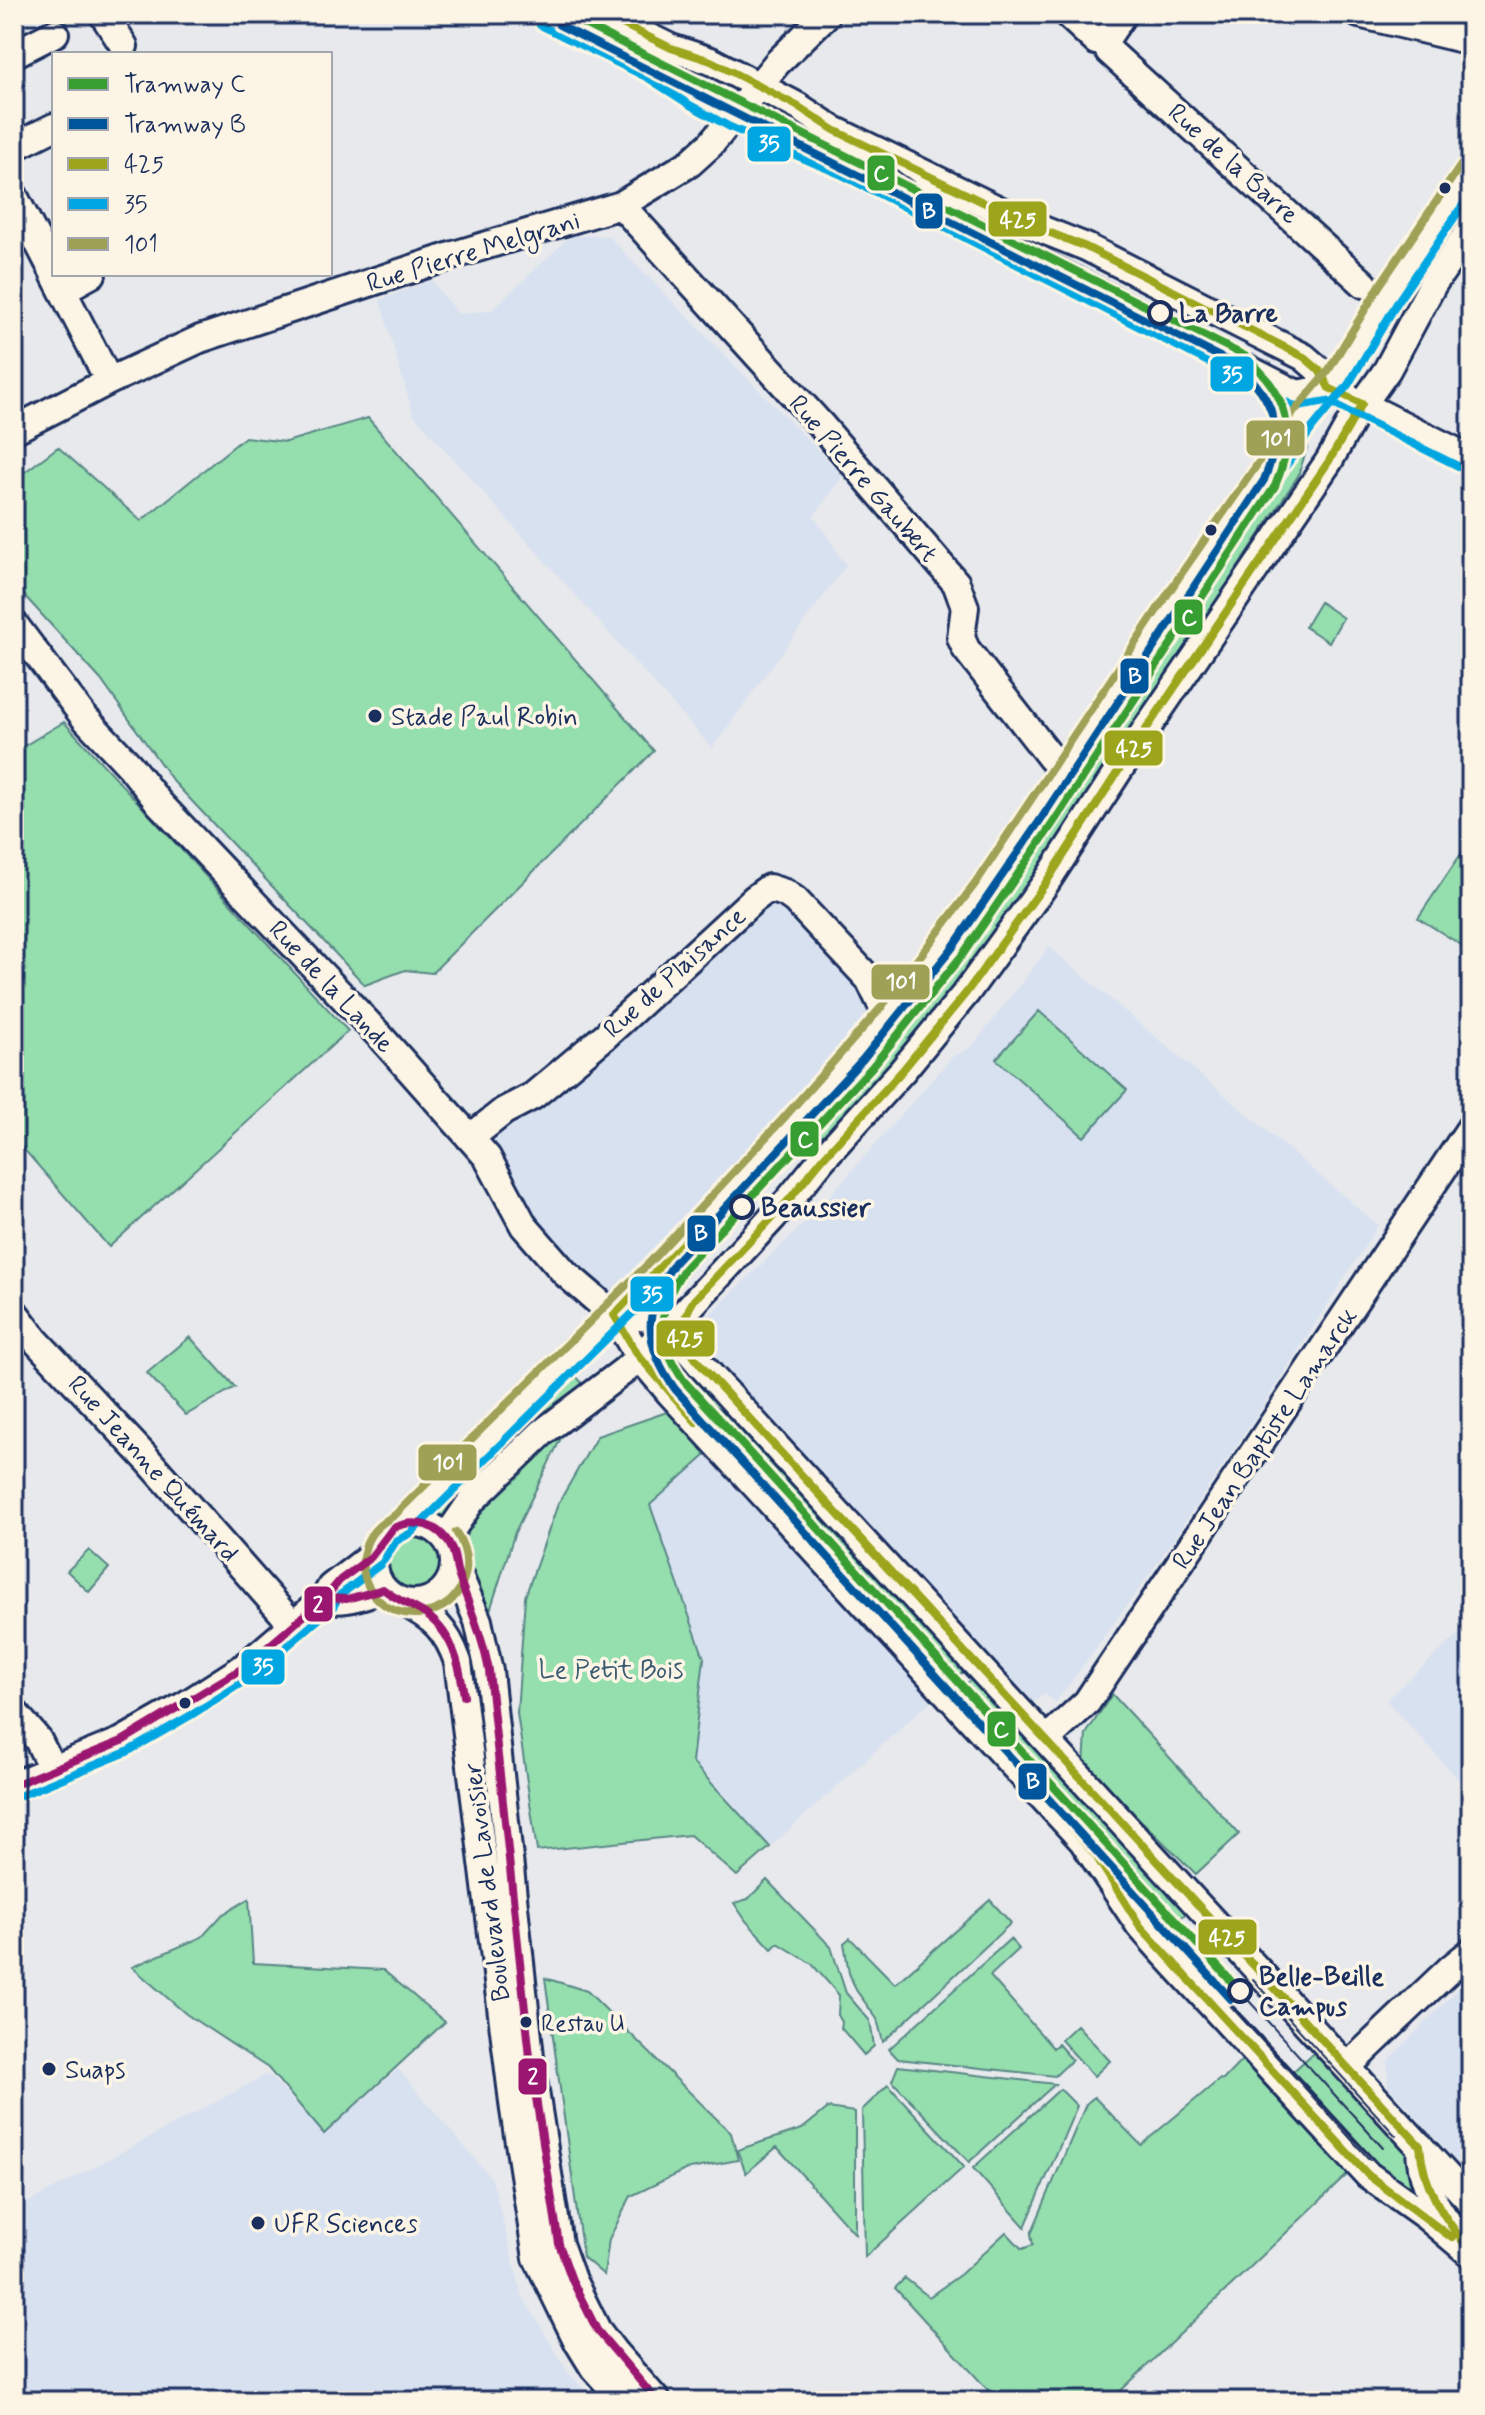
<svg xmlns="http://www.w3.org/2000/svg" width="1485" height="2415" font-family="Mynerve,sans-serif">
	<style>
		.built { fill: #d8e1f0 }
		.green { fill: #95dead; stroke: #588686; stroke-width: 2 }
		.lines { fill: none; stroke-linecap: round; stroke-linejoin: round }
		.minor-casing { stroke: #1b2f5e; stroke-width: 32 }
		.minor { stroke: #fcf5e5; stroke-width: 26 }
		.tram { stroke: #1b2f5e; stroke-width: 2 }
		.bus-1-casing { stroke: #fcf5e5; stroke-width: 14 }
		.bus-2-casing { stroke: #fcf5e5; stroke-width: 14 }
		.bus-3-casing { stroke: #fcf5e5; stroke-width: 14 }
		.bus-4-casing { stroke: #fcf5e5; stroke-width: 14 }
		.bus-1 { stroke: #9ca51c; stroke-width: 8 }
		.bus-2 { stroke: #00a6e2; stroke-width: 8 }
		.bus-3 { stroke: #9ea156; stroke-width: 8 }
		.bus-4 { stroke: #9b1670; stroke-width: 8 }
		.tram-1-casing { stroke: #fcf5e5; stroke-width: 14 }
		.tram-2-casing { stroke: #fcf5e5; stroke-width: 14 }
		.tram-1 { stroke: #379e32; stroke-width: 8 }
		.tram-2 { stroke: #00569d; stroke-width: 8 }
		.bus-dot { fill: #1b2f5e; stroke: #fcf5e5; stroke-width: 3 }
		.stop-dot { fill: #fcf5e5; stroke: #1b2f5e; stroke-width: 4 }
		.labels { text-anchor: middle; stroke-width: 7; stroke-linejoin: round; paint-order: stroke }
		.bus-label { font-size: 24px; fill: #1b2f5e; stroke: #fcf5e5; text-anchor: start }
		.street-label { font-size: 26px; fill: #1b2f5e; stroke: #fcf5e5 }
		.stop-label { font-size: 26px; font-weight: bold; fill: #1b2f5e; stroke: #fcf5e5; text-anchor: start }
		.poi-label { font-size: 26px; fill: #1b2f5e; stroke: #fcf5e5; text-anchor: start }
		.park-label { font-size: 26px; fill: #3a5b72; stroke: #fcf5e5 }
		.line-badge { stroke: #fcf5e5; stroke-width: 3 }
		.badge-label { font-size: 22px; text-anchor: middle; font-weight: bold; fill: #fff }
	</style>
	<rect width="100%" height="100%" fill="#e7e9ec"/>
	<filter id="ink" filterUnits="userSpaceOnUse"><feTurbulence type="fractalNoise" baseFrequency=".0125" numOctaves="2"/><feDisplacementMap in="SourceGraphic" scale="16" xChannelSelector="R" yChannelSelector="G"/><feConvolveMatrix kernelMatrix="1 2 1 2 8 2 1 2 1" color-interpolation-filters="sRGB"/></filter>
	<g filter="url(#ink)">
		<path class="built" d="M571,236H608L843,476L814,516L846,565L712,748L413,414L380,300L431,280L458,314L492,310Z
			M777,872L896,991L779,1118L617,1303L541,1231L483,1143Z
			M1049,947L1378,1225L1257,1415L1149,1575L1056,1702L1044,1694L1032,1704L713,1357L703,1321L813,1215L952,1057L972,1047Z
			M711,1451L935,1697L770,1847L692,1762L704,1658L650,1505Z
			M1471,1623V1793L1386,1700Z
			M1471,1976V2178L1388,2086V2061Z
			M398,2069L492,2179L522,2295L569,2374L595,2401H14V2210L268,2074L324,2134Z"/>
		<path class="green" d="M368,418L654,751L432,973L405,970L365,985L173,781L101,680L14,584V480L58,447L141,521L245,437L286,442Z
			M1303,441L1308,445L1298,476L1124,741L1110,732L1298,444Z
			M1320,602L1343,618L1329,642L1305,627Z
			M64,722L348,1031L109,1247L14,1138V752Z
			M1103,741L1117,750C1066,828 1015,907 959,981C918,1037 870,1087 824,1138L812,1127C859,1076 905,1024 947,969C1003,896 1053,818 1103,741Z
			M1471,839V951L1418,918Z
			M1039,1011L1127,1090L1084,1137L996,1059Z
			M190,1337L235,1387L186,1415L147,1373Z
			M572,1372L583,1384L453,1506L446,1525L423,1514Z
			M700,1373L968,1667L949,1685L680,1390Z
			M670,1411L706,1455L650,1505L704,1658L692,1762L770,1847L737,1876L690,1835L537,1851L517,1713L525,1597L558,1504L597,1436Z
			M560,1430L562,1436L515,1532L488,1617L463,1563L465,1540L471,1517Z
			M384 1563a28 28 0 1 1 56 0a28 28 0 1 1-56 0Z
			M89,1550L109,1568L89,1592L67,1571Z
			M975,1675L1193,1907L1161,1936L957,1693Z
			M1112,1694L1239,1834L1196,1874L1084,1765L1086,1734Z
			M767,1880L831,1947L846,1993L870,2021L874,2046L864,2055L841,2028L842,2022L838,2015L839,1995L812,1964L778,1943L772,1949L746,1921L734,1903L748,1899Z
			M249,1899L253,1963L383,1970L445,2022L324,2134L268,2068L186,2014L132,1967L202,1937L222,1915Z
			M990,1900L1011,1923L883,2042L877,2019L856,1990L849,1973L844,1943L850,1938L895,1984Z
			M1010,1939L1019,1949L990,1976L1053,2048L1058,2044L1072,2060L1055,2076L898,2059L889,2049Z
			M545,1978L587,1991L731,2133L738,2160L685,2170L631,2196L609,2239L604,2275L583,2257Z
			M1077,2025L1110,2061L1094,2076L1061,2040Z
			M1320,2047L1403,2137L1430,2208L1386,2182L1288,2076Z
			M1242,2060L1348,2174L1110,2401H998L895,2288L905,2278L929,2297L961,2274L1006,2232L1022,2249L1033,2245L1031,2234L1086,2104L1094,2097L1141,2145L1220,2079L1223,2080Z
			M898,2066L1055,2084L969,2162L892,2081Z
			M888,2085L964,2167L865,2257L862,2110Z
			M1060,2089L1077,2106L1025,2227L973,2168Z
			M828,2108L855,2112V2234L777,2147L746,2173L737,2150L802,2129Z"/>
		<g class="lines">
			<g class="minor-casing">
				<path id="minor" d="M103,14L124,46
					M545,14L654,68L696,95L736,116L845,163L1297,394L1329,388
					M602,14L671,48L711,61L799,107L834,130L1028,224L1086,247L1304,357L1319,370L1329,388L1471,459
					M1067,14L1096,41L1104,42L1109,51L1364,284
					M1359,14L1471,41
					M1104,42L1123,14
					M14,54L55,33
					M14,147L54,127
					M14,196L54,273
					M621,205L820,424L956,583L965,607L961,638L966,649L1051,758L1066,769
					M54,274L109,381
					M63,290L92,274
					M14,430L109,381L200,339L454,255L621,205L690,163L711,144L777,63L827,14
					M14,624L84,717L130,766L159,803L378,1034L487,1157L524,1226L565,1273L614,1315L638,1355L670,1393L1083,1841L1140,1926L1163,1952L1368,2175L1427,2217L1471,2254
					M470,1138L504,1111L533,1096L605,1036L754,899L769,888L785,893L795,900L869,979L888,1018
					M14,1312L36,1341L148,1460L294,1626
					M685,1312L684,1345L701,1365L1471,2202
					M614,1315C640,1318 663,1313 678,1336
					M374 1563a40 40 0 1 1 80 0a40 40 0 1 1-80 0Z
					M403,1524L660,1269L791,1128L888,1018L985,891L1191,581L1303,420L1338,378L1390,292L1471,172
					M446,1538L472,1500L543,1432L625,1370L685,1312L788,1201L823,1158L902,1071L966,993L1045,884L1130,753L1329,461L1353,418L1387,370L1433,284L1471,229
					M455,1566L478,1621L489,1671L531,2066L559,2244L572,2280L597,2330L613,2351L657,2401
					M325,1598C344,1604 364,1594 383,1589
					M403,1602C433,1618 446,1628 458,1662L514,2110L537,2258L578,2342L594,2368L624,2401
					M14,1712L38,1740L53,1770
					M1046,1740L1087,1702L1471,1127
					M14,1785L122,1741L187,1704L243,1668L325,1598L331,1587L374,1554
					M1348,2066L1451,1968L1471,1952
					M1420,2146C1420,2177 1432,2203 1451,2227"/>
			</g>
			<use href="#minor" class="minor"/>
			<path class="tram" d="M893,168L945,204
				M1253,1979L1396,2136
				M1240,1991L1383,2148
				M1227,2002L1370,2160"/>
			<g class="bus-1-casing">
				<path id="bus-1" d="M545,14L645,64
					M602,14L671,48L711,61L799,107L834,130L1028,224L1086,247L1304,357L1319,370L1329,388L1362,404L1329,461L1130,753L1045,884L966,993L902,1071L823,1158L788,1201L694,1300C671,1335 690,1353 714,1380L1420,2146C1423,2189 1445,2219 1471,2252
					M696,1422L638,1355L614,1315L705,1220
					M1066,1822L1096,1856L1140,1926L1368,2175L1452,2238"/>
			</g>
			<g class="bus-2-casing">
				<path id="bus-2" d="M540,25L648,78L690,105L730,127L840,174L1292,405L1298,406L1327,401L1466,470
					M384,1560L396,1541L411,1533L669,1277L800,1136L898,1025L995,898L1201,588L1313,427L1348,385L1400,298L1471,193
					M19,1796L127,1752L193,1714L251,1677L333,1607L340,1595L381,1564"/>
			</g>
			<g class="bus-3-casing">
				<path id="bus-3" d="M456,1532C466,1548 470,1566 462,1584C455,1601 441,1610 424,1613C385,1621 352,1583 366,1545C371,1530 383,1522 395,1515L651,1261L782,1120L879,1010L975,884L1181,574L1293,413L1328,371L1380,285L1461,165"/>
			</g>
			<g class="bus-4-casing">
				<path id="bus-4" d="M325,1598L347,1599L383,1589C395,1599 409,1604 422,1612C452,1630 460,1664 464,1696
					M14,1785L122,1741L243,1668L325,1598L340,1580L371,1557L393,1528C415,1518 440,1524 451,1547C456,1556 455,1567 459,1577C470,1608 483,1638 489,1671L531,2066L559,2244L572,2280L597,2330L657,2401"/>
			</g>
			<use href="#bus-1" class="bus-1"/>
			<use href="#bus-2" class="bus-2"/>
			<use href="#bus-3" class="bus-3"/>
			<use href="#bus-4" class="bus-4"/>
			<g class="tram-1-casing">
				<path id="tram-1" d="M564,14L1245,356C1289,395 1298,432 1275,486L1051,826L963,954L872,1067L684,1269C656,1311 655,1340 684,1381L1240,1991"/>
			</g>
			<g class="tram-2-casing">
				<path id="tram-2" d="M559,25L1238,366C1277,400 1284,433 1264,480L1041,819L953,947L863,1059L675,1262C643,1308 642,1343 675,1389L1231,1999"/>
			</g>
			<use href="#tram-1" class="tram-1"/>
			<use href="#tram-2" class="tram-2"/>
		</g>
	</g>
	<g class="bus-dot">
		<circle cx="1445" cy="188" r="7"/>
		<circle cx="1211" cy="530" r="7"/>
		<circle cx="375" cy="716" r="8"/>
		<circle cx="185" cy="1703" r="7"/>
		<circle cx="526" cy="2022" r="7"/>
		<circle cx="49" cy="2069" r="8"/>
		<circle cx="258" cy="2223" r="8"/>
	</g>
	<g class="stop-dot">
		<circle cx="1160" cy="313" r="11"/>
		<circle cx="742" cy="1207" r="11"/>
		<circle cx="1240" cy="1991" r="11"/>
	</g>
	<g class="labels">
		<g class="bus-label">
			<text x="541" y="2031">Restau U</text>
		</g>
		<g class="street-label">
			<text transform="translate(1234 163) rotate(42)" y="9">Rue de la Barre</text>
			<text transform="translate(473 251) rotate(-17)" y="9">Rue Pierre Melgrani</text>
			<text transform="translate(864 478) rotate(49)" y="9">Rue Pierre Gaubert</text>
			<text transform="translate(674 972) rotate(-42)" y="9">Rue de Plaisance</text>
			<text transform="translate(332 986) rotate(47)" y="9">Rue de la Lande</text>
			<text transform="translate(1264 1438) rotate(-56)" y="9">Rue Jean Baptiste Lamarck</text>
			<text transform="translate(154 1468) rotate(48)" y="9">Rue Jeanne Quémard</text>
			<text transform="translate(486 1882) rotate(-97)" y="9">Boulevard de Lavoisier</text>
		</g>
		<g class="stop-label">
			<text x="1179" y="322">La Barre</text>
			<text x="761" y="1216">Beaussier</text>
			<text x="1259" y="1985">Belle-Beille<tspan x="1259" dy="30">Campus</tspan></text>
		</g>
		<g class="poi-label">
			<text x="391" y="725">Stade Paul Robin</text>
			<text x="65" y="2078">Suaps</text>
			<text x="274" y="2232">UFR Sciences</text>
		</g>
		<g class="park-label">
			<text x="611" y="1678">Le Petit Bois</text>
		</g>
	</g>
	<g class="line-badge">
		<rect x="746" y="125" width="46" height="38" rx="8" fill="#00a6e2"/>
		<rect x="866" y="154" width="30" height="38" rx="8" fill="#379e32"/>
		<rect x="914" y="192" width="30" height="38" rx="8" fill="#00569d"/>
		<rect x="987" y="200" width="61" height="38" rx="8" fill="#9ca51c"/>
		<rect x="1209" y="355" width="46" height="38" rx="8" fill="#00a6e2"/>
		<rect x="1245" y="419" width="61" height="38" rx="8" fill="#9ea156"/>
		<rect x="1173" y="598" width="31" height="38" rx="8" fill="#379e32"/>
		<rect x="1119" y="657" width="31" height="38" rx="8" fill="#00569d"/>
		<rect x="1103" y="729" width="61" height="38" rx="8" fill="#9ca51c"/>
		<rect x="870" y="963" width="61" height="38" rx="8" fill="#9ea156"/>
		<rect x="789" y="1120" width="31" height="38" rx="8" fill="#379e32"/>
		<rect x="686" y="1214" width="31" height="39" rx="8" fill="#00569d"/>
		<rect x="629" y="1275" width="46" height="38" rx="8" fill="#00a6e2"/>
		<rect x="655" y="1319" width="61" height="39" rx="8" fill="#9ca51c"/>
		<rect x="417" y="1443" width="61" height="39" rx="8" fill="#9ea156"/>
		<rect x="303" y="1585" width="31" height="38" rx="8" fill="#9b1670"/>
		<rect x="240" y="1648" width="46" height="38" rx="8" fill="#00a6e2"/>
		<rect x="986" y="1710" width="31" height="38" rx="8" fill="#379e32"/>
		<rect x="1017" y="1762" width="31" height="39" rx="8" fill="#00569d"/>
		<rect x="1197" y="1918" width="61" height="38" rx="8" fill="#9ca51c"/>
		<rect x="517" y="2057" width="31" height="39" rx="8" fill="#9b1670"/>
	</g>
	<g class="badge-label">
		<text x="769" y="151">35</text>
		<text x="881" y="181">C</text>
		<text x="929" y="219">B</text>
		<text x="1018" y="227">425</text>
		<text x="1232" y="382">35</text>
		<text x="1276" y="446">101</text>
		<text x="1189" y="625">C</text>
		<text x="1135" y="684">B</text>
		<text x="1134" y="756">425</text>
		<text x="901" y="989">101</text>
		<text x="805" y="1147">C</text>
		<text x="701" y="1241">B</text>
		<text x="652" y="1302">35</text>
		<text x="685" y="1346">425</text>
		<text x="448" y="1470">101</text>
		<text x="318" y="1612">2</text>
		<text x="263" y="1674">35</text>
		<text x="1001" y="1737">C</text>
		<text x="1033" y="1789">B</text>
		<text x="1227" y="1945">425</text>
		<text x="533" y="2084">2</text>
	</g>
	<rect width="1485" height="2415" fill="none" stroke="#fcf5e5" stroke-width="48"/>
	<rect x="24" y="24" width="1437" height="2367" fill="none" stroke="#1b2f5e" stroke-width="3" filter="url(#ink)"/>
	<rect x="52" y="52" width="280" height="224" fill="#fcf5e5" stroke="#a2a6af" stroke-width="2"/>
	<rect x="68" y="78" width="40" height="12" fill="#379e32" stroke="#a2a6af" stroke-width="2"/>
	<text x="124" y="92" font-size="24" fill="#1b2f5e">Tramway C</text>
	<rect x="68" y="118" width="40" height="12" fill="#00569d" stroke="#a2a6af" stroke-width="2"/>
	<text x="124" y="132" font-size="24" fill="#1b2f5e">Tramway B</text>
	<rect x="68" y="158" width="40" height="12" fill="#9ca51c" stroke="#a2a6af" stroke-width="2"/>
	<text x="124" y="172" font-size="24" fill="#1b2f5e">425</text>
	<rect x="68" y="198" width="40" height="12" fill="#00a6e2" stroke="#a2a6af" stroke-width="2"/>
	<text x="124" y="212" font-size="24" fill="#1b2f5e">35</text>
	<rect x="68" y="238" width="40" height="12" fill="#9ea156" stroke="#a2a6af" stroke-width="2"/>
	<text x="124" y="252" font-size="24" fill="#1b2f5e">101</text>
</svg>
